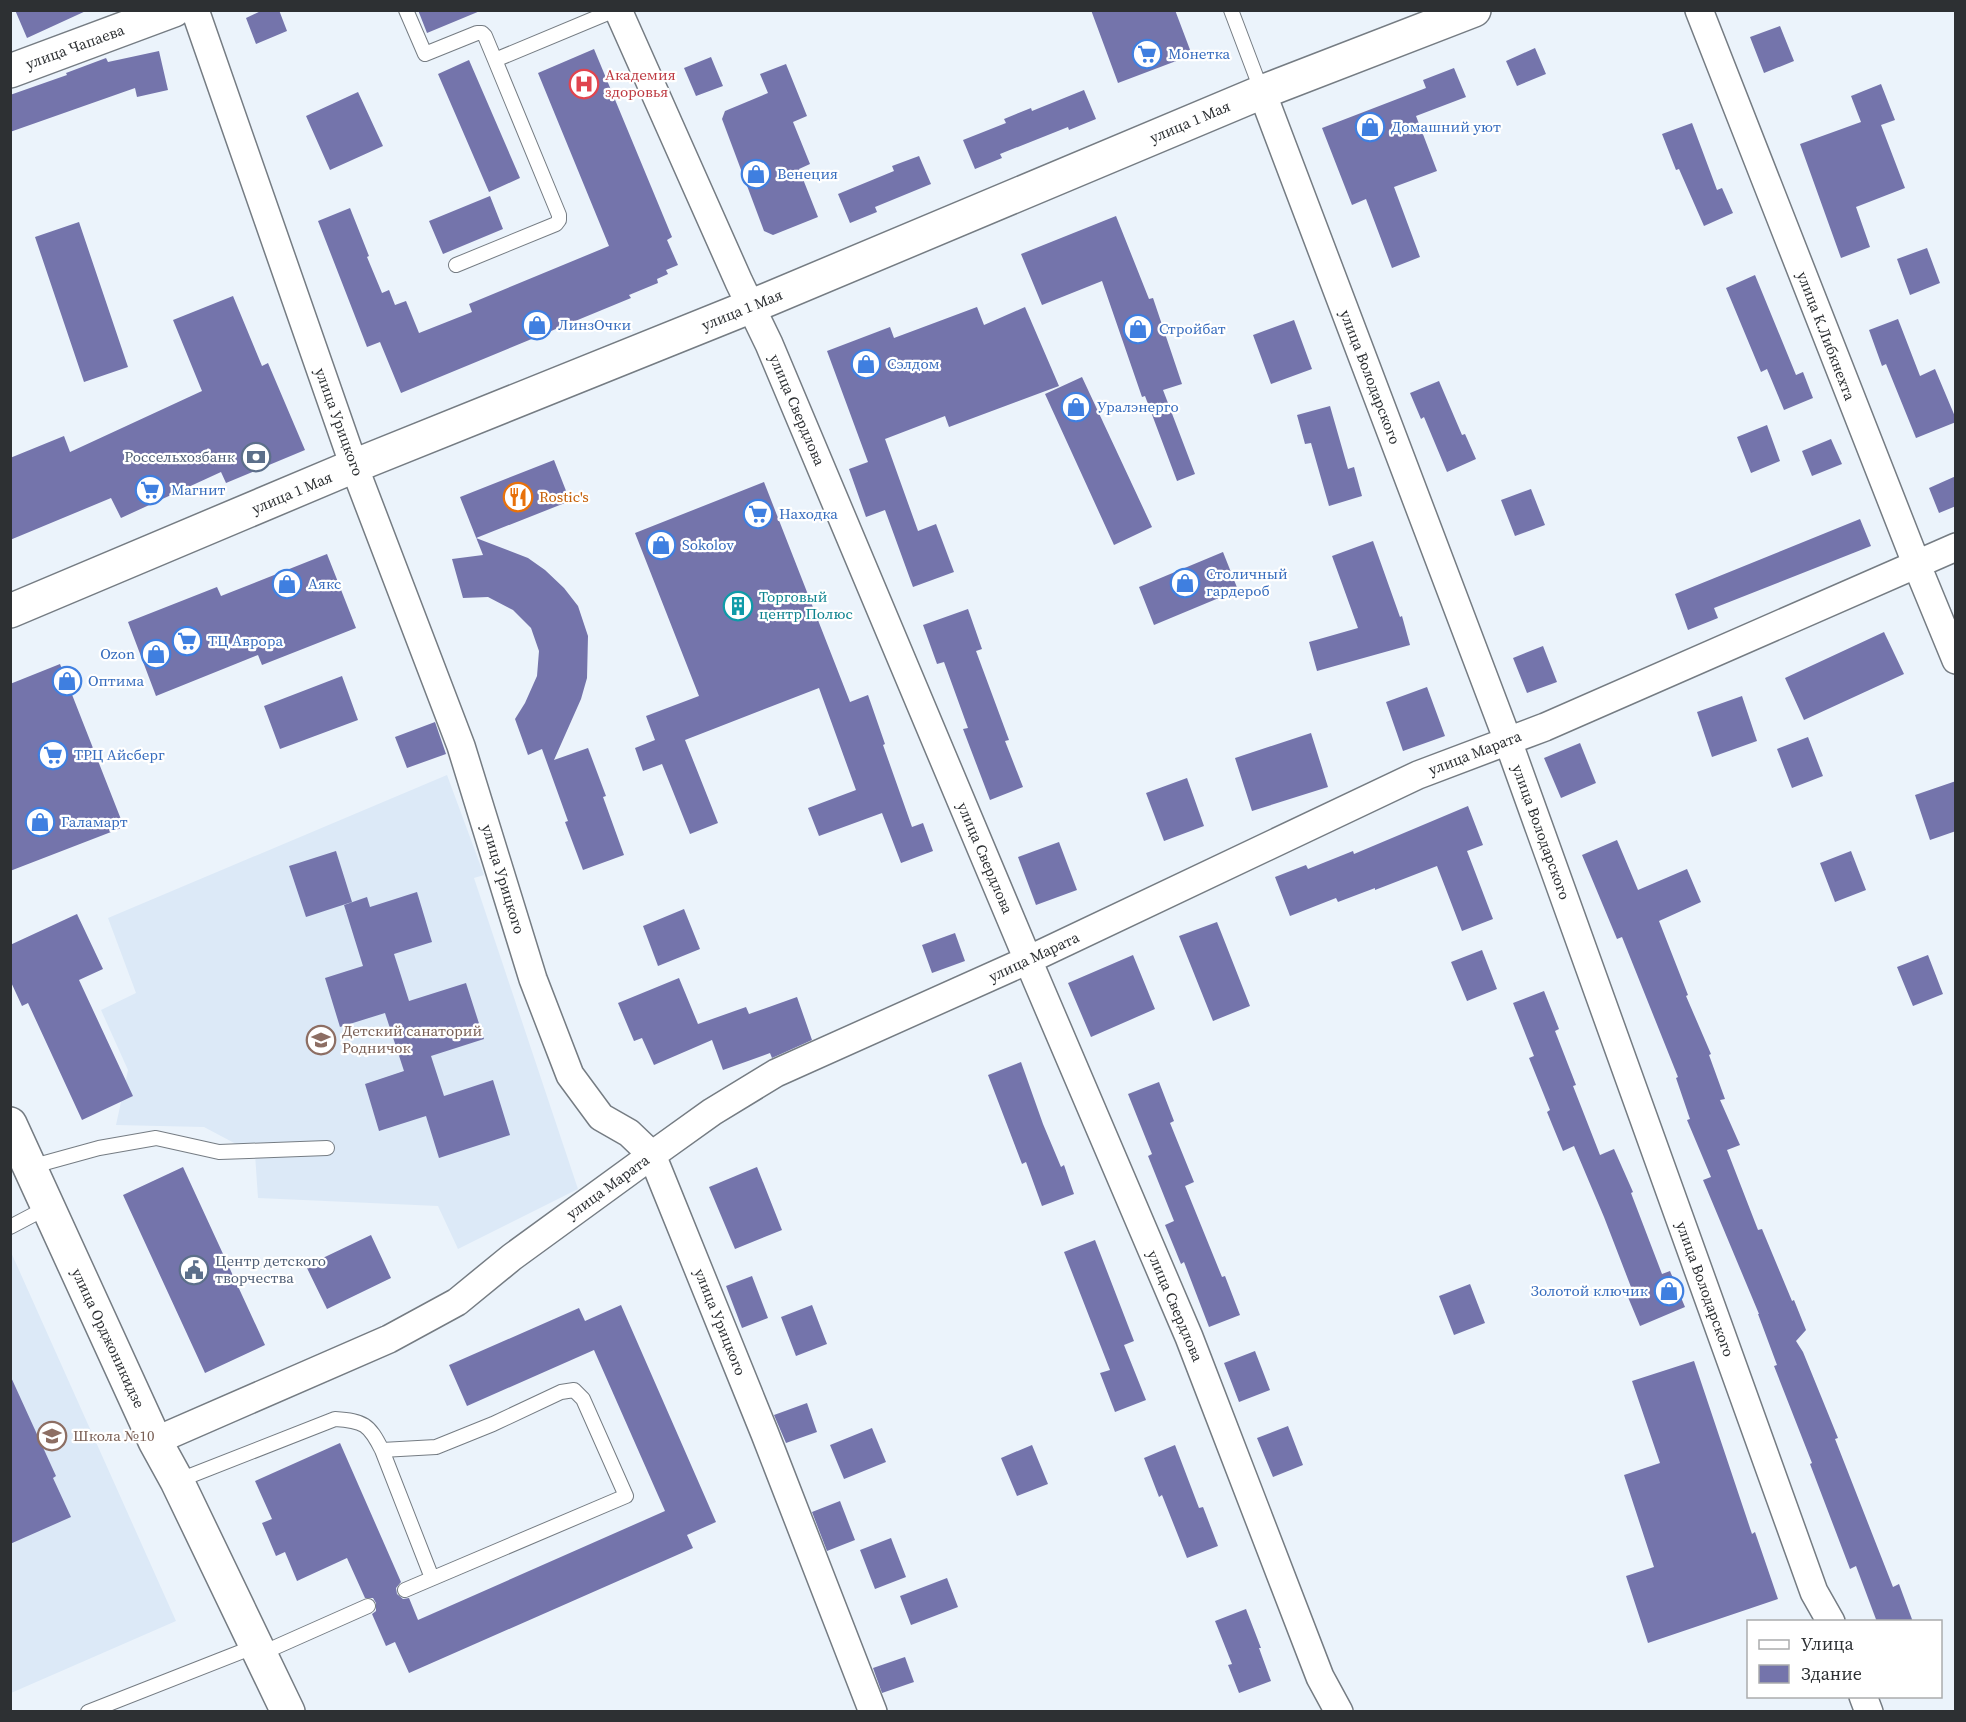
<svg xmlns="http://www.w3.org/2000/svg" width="1966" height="1722" font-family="'Source Serif 4',serif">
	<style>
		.built { fill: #dce9f7 }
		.building { fill: #7474ab }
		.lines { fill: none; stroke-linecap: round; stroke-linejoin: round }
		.service-casing { stroke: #757c83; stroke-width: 16 }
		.minor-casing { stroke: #757c83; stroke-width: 30 }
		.secondary-casing { stroke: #757c83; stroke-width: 36 }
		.service { stroke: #fff; stroke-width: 14 }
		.minor { stroke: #fff; stroke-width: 27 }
		.secondary { stroke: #fff; stroke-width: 33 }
		.labels { text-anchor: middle; stroke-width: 4.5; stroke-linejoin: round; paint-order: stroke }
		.street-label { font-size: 15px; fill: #2d3033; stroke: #fff }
		.shop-label { font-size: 15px; fill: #366cbe; stroke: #fff; text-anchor: start }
		.health-label { font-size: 15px; fill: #be3a42; stroke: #fff; text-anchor: start }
		.service-label { font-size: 15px; fill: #4e5e75; stroke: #fff; text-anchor: end }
		.food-label { font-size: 15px; fill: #c56008; stroke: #fff; text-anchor: start }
		.culture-label { font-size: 15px; fill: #0d838f; stroke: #fff; text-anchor: start }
		.education-label { font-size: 15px; fill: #785e54; stroke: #fff; text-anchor: start }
	</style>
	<rect width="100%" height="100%" fill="#ebf3fb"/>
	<path class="built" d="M447,775L484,875L474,878L578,1189L458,1249L438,1206L258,1198L255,1154L204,1127L116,1125L128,1070L101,1010L136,993L108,918Z
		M10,1250L176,1621L11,1693H10Z"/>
	<path class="building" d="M15,10H88L27,38Z
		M263,10H279L287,31L256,44L246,18Z
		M418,10H480V11L427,33Z
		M1091,10H1175L1192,55L1118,83Z
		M1780,26L1794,61L1764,73L1750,37Z
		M1535,48L1546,74L1517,86L1506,61Z
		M594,49L672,237L667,240L678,265L666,270L668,274L657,279L658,283L629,295L631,298L401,393L380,342L367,347L318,221L350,208L369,256L367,257L382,293L389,290L395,305L406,301L419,333L472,312L469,304L609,246L538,73Z
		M159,51L168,90L137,97L135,88L10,132V95L67,75L66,73L106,58L108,62Z
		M711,57L723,86L696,96L684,68Z
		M469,60L520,178L489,192L438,74Z
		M786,64L807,116L793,122L810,164L799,169L818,217L773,235L764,231L722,119L725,111L768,93L760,74Z
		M1454,68L1466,97L1416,116L1437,171L1394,187L1420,257L1392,268L1366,199L1352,205L1322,128L1426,88L1423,80Z
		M1881,84L1895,120L1881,125L1905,188L1856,207L1870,247L1841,258L1800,144L1861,122L1851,96Z
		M1084,90L1096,119L1069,130L1068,127L1000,154L1002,158L975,169L963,140L1006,123L1004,119L1031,108L1032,111Z
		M358,92L383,146L330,170L306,116Z
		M1692,123L1717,190L1722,188L1733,213L1704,226L1679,169L1676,170L1662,134Z
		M919,156L931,184L875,207L877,212L850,223L838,194L894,171L892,166Z
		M490,196L503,229L443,254L429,221Z
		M1116,216L1149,299L1153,298L1182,384L1163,390L1195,474L1177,481L1145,396L1142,397L1102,281L1042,305L1021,254Z
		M79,222L128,367L84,382L35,237Z
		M1927,248L1940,283L1910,295L1897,259Z
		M1755,275L1796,375L1803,372L1813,398L1784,410L1767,369L1761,372L1726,288Z
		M233,296L262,366L268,363L305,450L226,483L221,472L121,518L111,498L10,540V458L64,436L70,452L202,391L173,320Z
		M977,307L984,325L1025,307L1059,386L949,427L945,416L885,439L918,531L936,524L954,572L913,587L885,510L866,517L849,469L868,462L827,351L890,327L894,338Z
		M1898,319L1920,376L1935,369L1956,419V422L1916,438L1886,364L1882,366L1869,330Z
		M1294,320L1312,369L1271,384L1253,335Z
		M1082,377L1152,527L1114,545L1045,394Z
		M1439,381L1462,435L1465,434L1476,459L1447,472L1424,417L1421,419L1410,393Z
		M1330,406L1348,469L1354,467L1362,496L1329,506L1311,443L1305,444L1297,415Z
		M1767,425L1780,461L1751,473L1737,437Z
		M1831,439L1842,464L1812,476L1802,451Z
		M554,460L570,501L476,538L528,558L545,570L564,588L578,606L588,636L587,678L581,699L554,760L588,748L606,796L603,797L624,855L583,870L565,822L568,821L542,749L528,755L515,719L525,703L537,676L539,651L531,628L513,610L488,597L463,598L452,559L483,555L460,497Z
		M1956,476V506L1939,513L1929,488Z
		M764,482L850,702L868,695L885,744L883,745L912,827L923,823L933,851L901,863L882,813L819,836L808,808L856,790L819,688L685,740L718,823L690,834L662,764L643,771L635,748L655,740L646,716L699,696L635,533Z
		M1531,489L1545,525L1515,536L1501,500Z
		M1860,519L1871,546L1714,608L1718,618L1688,630L1675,594Z
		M1373,541L1400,617L1402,616L1410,645L1317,671L1309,642L1358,628L1332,556Z
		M1223,552L1238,590L1154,625L1139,587Z
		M327,554L356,628L262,665L258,655L156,696L128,622L217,587L221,596Z
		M968,609L982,649L976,651L1009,740L1005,741L1023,787L990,800L963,729L968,728L944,662L937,664L923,625Z
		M1884,632L1904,674L1804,720L1785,678Z
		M1543,646L1557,682L1527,693L1513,658Z
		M60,664L124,827L10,871V684Z
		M342,676L358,720L280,749L264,706Z
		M1427,687L1445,736L1403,751L1386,702Z
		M1742,696L1757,741L1712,757L1697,712Z
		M435,722L446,754L407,768L395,737Z
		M1311,733L1328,787L1252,811L1235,758Z
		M1808,737L1823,776L1792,788L1777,749Z
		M1580,743L1596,783L1561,798L1544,758Z
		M1187,778L1204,826L1164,841L1146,793Z
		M1956,781V831L1930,840L1915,795Z
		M1468,806L1483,845L1467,851L1493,919L1462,931L1437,866L1375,890V888L1338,902L1336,898L1290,916L1275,877L1306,865L1308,869L1353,851L1354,854Z
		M1617,840L1638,890L1687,869L1701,902L1659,921L1688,995L1686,996L1711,1054L1709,1055L1725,1099L1720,1100L1740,1145L1727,1150L1758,1230L1762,1229L1792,1301L1794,1300L1806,1330L1796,1341L1803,1352L1838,1438L1835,1439L1893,1587L1899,1584L1913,1622H1877L1856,1566L1850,1569L1810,1464L1812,1463L1774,1366L1777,1365L1758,1314H1759L1703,1180L1711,1177L1687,1120L1690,1119L1676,1078L1678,1077L1622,937L1617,939L1582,855Z
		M1059,842L1077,890L1036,905L1018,857Z
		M336,851L352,902L306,917L289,866Z
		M1851,851L1866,890L1835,902L1820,863Z
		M417,892L432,942L394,954L409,1001L466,983L484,1039L431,1056L444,1096L493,1080L510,1135L439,1158L426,1116L379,1131L365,1084L404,1071L385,1013L340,1027L325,978L363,966L344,905L367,897L370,907Z
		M684,909L700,949L658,966L643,926Z
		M77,914L103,969L79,980L133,1096L82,1120L28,1003L22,1006L10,980V945Z
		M1217,922L1250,1006L1213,1021L1179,936Z
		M955,933L965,961L932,973L922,945Z
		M1482,950L1497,989L1467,1001L1451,962Z
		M1133,955L1155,1009L1091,1037L1068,983Z
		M1928,955L1943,994L1913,1006L1897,967Z
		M679,978L698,1024L746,1007L749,1014L797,997L812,1040L772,1058L770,1053L723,1070L712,1040L654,1065L642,1038L634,1041L618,1003Z
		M1544,991L1559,1029L1555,1031L1576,1085L1573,1086L1600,1155L1614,1149L1633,1192L1631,1193L1662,1274L1670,1271L1685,1307L1640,1326L1625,1290L1631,1287L1604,1217L1574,1146L1563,1151L1547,1112L1550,1110L1529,1058L1534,1056L1513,1003Z
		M1021,1062L1043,1124L1061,1167L1064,1165L1074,1194L1042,1206L1026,1162L1022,1164L988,1075Z
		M1159,1082L1174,1121L1170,1123L1194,1182L1185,1186L1222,1277L1225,1276L1240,1315L1209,1327L1184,1262L1181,1264L1165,1225L1174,1221L1148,1156L1152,1154L1128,1094Z
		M183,1167L265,1345L205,1373L123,1195Z
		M757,1167L782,1230L735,1249L709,1187Z
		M371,1235L391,1278L327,1309L306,1266Z
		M1095,1240L1134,1341L1124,1345L1146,1400L1115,1412L1100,1373L1110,1370L1064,1252Z
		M752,1276L768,1318L742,1328L726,1286Z
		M1470,1284L1485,1323L1454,1335L1439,1296Z
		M621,1305L716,1522L687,1535L693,1548L409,1673L395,1642L386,1646L372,1614L376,1611V1603L373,1598H365L347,1558L297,1581L285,1552L276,1556L262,1523L272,1519L255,1481L340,1443L401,1582L396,1588L397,1594L403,1599L409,1598L418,1620L665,1511L594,1350L467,1406L449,1365L579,1308L585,1321Z
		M812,1305L827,1344L796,1356L781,1317Z
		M1255,1351L1270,1390L1239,1402L1224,1363Z
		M1694,1361L1752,1534L1755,1532L1778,1599L1648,1643L1626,1576L1654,1567L1624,1475L1660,1463L1632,1381Z
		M10,1375L56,1476L53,1478L71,1517L10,1544Z
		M807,1403L817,1432L786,1443L774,1415Z
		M1288,1426L1303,1465L1273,1477L1257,1438Z
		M872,1428L886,1462L844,1479L830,1445Z
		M1032,1445L1048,1484L1017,1496L1001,1458Z
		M1175,1445L1199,1508L1203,1507L1218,1546L1187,1558L1162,1495L1159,1497L1144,1458Z
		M840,1501L855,1540L827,1551L812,1512Z
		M891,1538L906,1577L875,1589L860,1550Z
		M947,1578L958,1607L911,1625L900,1596Z
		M1246,1609L1261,1648H1259L1271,1681L1239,1693L1228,1665L1232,1664L1215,1621Z
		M905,1657L914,1682L882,1693L873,1668Z"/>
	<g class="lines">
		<g class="service-casing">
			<path id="service" d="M406,10L425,54L477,33H482L485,36L495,60
				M1231,10L1262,92
				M456,265L556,224L559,220V215L495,60L615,10
				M30,1167L99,1148L156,1138L219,1152L327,1148
				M10,1227L48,1207
				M382,1450L436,1447L493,1424L561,1392L574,1390L583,1399L626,1496L405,1590
				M177,1481L335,1419C364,1421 369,1424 382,1450L432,1578
				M260,1654L368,1606
				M88,1712L256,1646"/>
		</g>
		<g class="minor-casing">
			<path id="minor" d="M195,10L354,466L461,746L533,979L570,1075L601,1117L629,1133L652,1155L765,1434L873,1712
				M618,10L739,282L769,344L1028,960L1189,1337L1320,1677L1339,1712
				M1699,10L1916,563L1956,660
				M1262,92L1508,741L1814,1592L1831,1622
				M155,1441L389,1339L457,1302L512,1257L652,1155L712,1112L776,1073L1028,960L1418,775L1545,727L1956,547
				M1863,1696L1869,1712"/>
		</g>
		<g class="secondary-casing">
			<path id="secondary" d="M10,71L174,10
				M10,611L354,466L769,299L1262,92L1474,10
				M10,1124L155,1441L177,1481L288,1712"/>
		</g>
		<use href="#service" class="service"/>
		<use href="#minor" class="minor"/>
		<use href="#secondary" class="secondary"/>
	</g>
	<defs>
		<g id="supermarket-ring" transform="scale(1.5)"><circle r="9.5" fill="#fff" stroke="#3f7fe0" stroke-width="1.5"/><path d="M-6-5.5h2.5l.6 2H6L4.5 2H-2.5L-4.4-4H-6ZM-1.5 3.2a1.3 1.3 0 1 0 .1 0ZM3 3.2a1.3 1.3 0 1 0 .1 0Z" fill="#3f7fe0"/></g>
		<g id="hospital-ring" transform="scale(1.5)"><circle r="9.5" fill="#fff" stroke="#e0444e" stroke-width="1.5"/><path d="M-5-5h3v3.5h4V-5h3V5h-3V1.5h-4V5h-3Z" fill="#e0444e"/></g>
		<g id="shop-ring" transform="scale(1.5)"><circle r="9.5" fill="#fff" stroke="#3f7fe0" stroke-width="1.5"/><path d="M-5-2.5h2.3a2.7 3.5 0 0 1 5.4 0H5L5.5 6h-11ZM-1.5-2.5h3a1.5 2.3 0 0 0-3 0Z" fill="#3f7fe0"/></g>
		<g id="bank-ring" transform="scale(1.5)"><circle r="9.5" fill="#fff" stroke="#5c6f8a" stroke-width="1.5"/><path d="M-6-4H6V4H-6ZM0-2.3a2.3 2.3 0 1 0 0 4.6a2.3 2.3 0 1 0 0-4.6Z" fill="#5c6f8a"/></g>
		<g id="restaurant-ring" transform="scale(1.5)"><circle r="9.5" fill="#fff" stroke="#e8710a" stroke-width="1.5"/><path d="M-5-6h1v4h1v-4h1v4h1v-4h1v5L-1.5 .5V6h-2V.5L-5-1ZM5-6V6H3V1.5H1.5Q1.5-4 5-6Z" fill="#e8710a"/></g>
		<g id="building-ring" transform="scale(1.5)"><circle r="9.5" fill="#fff" stroke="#0f9aa8" stroke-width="1.5"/><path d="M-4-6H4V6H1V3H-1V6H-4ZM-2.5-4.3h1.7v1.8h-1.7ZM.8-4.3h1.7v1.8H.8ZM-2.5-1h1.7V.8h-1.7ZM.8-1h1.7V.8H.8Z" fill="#0f9aa8"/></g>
		<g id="school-ring" transform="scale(1.5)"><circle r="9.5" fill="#fff" stroke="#8d6e63" stroke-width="1.5"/><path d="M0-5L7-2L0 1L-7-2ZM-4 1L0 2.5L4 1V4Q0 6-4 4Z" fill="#8d6e63"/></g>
		<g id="civic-ring" transform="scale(1.5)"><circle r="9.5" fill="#fff" stroke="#5c6f8a" stroke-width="1.5"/><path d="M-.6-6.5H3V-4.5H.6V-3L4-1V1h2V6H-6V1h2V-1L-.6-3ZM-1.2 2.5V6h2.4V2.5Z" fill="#5c6f8a"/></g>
	</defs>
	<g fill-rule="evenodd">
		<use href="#supermarket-ring" x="1147" y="54"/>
		<use href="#hospital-ring" x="584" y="84"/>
		<use href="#shop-ring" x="1370" y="127"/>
		<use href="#shop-ring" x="756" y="174"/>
		<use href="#shop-ring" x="537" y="325"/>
		<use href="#shop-ring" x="1138" y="329"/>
		<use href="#shop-ring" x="866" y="364"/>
		<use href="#shop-ring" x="1076" y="407"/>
		<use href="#bank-ring" x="256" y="457"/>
		<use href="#supermarket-ring" x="150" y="490"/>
		<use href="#restaurant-ring" x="518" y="497"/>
		<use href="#supermarket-ring" x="758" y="514"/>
		<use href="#shop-ring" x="661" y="545"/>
		<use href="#shop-ring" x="1185" y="583"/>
		<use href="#shop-ring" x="287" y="584"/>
		<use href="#building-ring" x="738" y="606"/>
		<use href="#supermarket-ring" x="187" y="641"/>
		<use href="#shop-ring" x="156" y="654"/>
		<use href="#shop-ring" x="67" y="681"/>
		<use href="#supermarket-ring" x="53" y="755"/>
		<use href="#shop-ring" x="40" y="822"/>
		<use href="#school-ring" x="321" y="1040"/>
		<use href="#civic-ring" x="194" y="1270"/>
		<use href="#shop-ring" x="1669" y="1291"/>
		<use href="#school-ring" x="52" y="1436"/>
	</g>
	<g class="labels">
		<g class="street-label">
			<text transform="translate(75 47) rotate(-20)" y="5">улица Чапаева</text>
			<text transform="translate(1190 122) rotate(-23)" y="5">улица 1 Мая</text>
			<text transform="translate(742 310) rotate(-22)" y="5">улица 1 Мая</text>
			<text transform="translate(1826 336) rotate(69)" y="5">улица К.Либкнехта</text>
			<text transform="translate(1370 377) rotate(69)" y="5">улица Володарского</text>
			<text transform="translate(797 410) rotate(67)" y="5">улица Свердлова</text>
			<text transform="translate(339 422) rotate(70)" y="5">улица Урицкого</text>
			<text transform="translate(292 493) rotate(-23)" y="5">улица 1 Мая</text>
			<text transform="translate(1475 753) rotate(-21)" y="5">улица Марата</text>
			<text transform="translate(1541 832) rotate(70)" y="5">улица Володарского</text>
			<text transform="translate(985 858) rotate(67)" y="5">улица Свердлова</text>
			<text transform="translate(503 879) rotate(73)" y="5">улица Урицкого</text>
			<text transform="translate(1034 957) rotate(-25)" y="5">улица Марата</text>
			<text transform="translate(608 1187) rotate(-36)" y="5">улица Марата</text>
			<text transform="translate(1705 1289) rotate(70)" y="5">улица Володарского</text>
			<text transform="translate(1175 1306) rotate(67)" y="5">улица Свердлова</text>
			<text transform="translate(720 1322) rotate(68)" y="5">улица Урицкого</text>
			<text transform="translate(108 1338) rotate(65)" y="5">улица Орджоникидзе</text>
		</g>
		<g class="shop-label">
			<text x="1168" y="59">Монетка</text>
			<text x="1391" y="132">Домашний уют</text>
			<text x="777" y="179">Венеция</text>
			<text x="558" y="330">ЛинзОчки</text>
			<text x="1159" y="334">Стройбат</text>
			<text x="887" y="369">Сэлдом</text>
			<text x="1097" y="412">Уралэнерго</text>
			<text x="171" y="495">Магнит</text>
			<text x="779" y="519">Находка</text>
			<text x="682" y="550">Sokolov</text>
			<text x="1206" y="579">Столичный<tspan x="1206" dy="17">гардероб</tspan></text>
			<text x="308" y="589">Аякс</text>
			<text x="208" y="646">ТЦ Аврора</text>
			<text x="135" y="659" text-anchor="end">Ozon</text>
			<text x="88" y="686">Оптима</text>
			<text x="74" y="760">ТРЦ Айсберг</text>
			<text x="61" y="827">Галамарт</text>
			<text x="1648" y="1296" text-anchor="end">Золотой ключик</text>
		</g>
		<g class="health-label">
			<text x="605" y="80">Академия<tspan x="605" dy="17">здоровья</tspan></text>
		</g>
		<g class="service-label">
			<text x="235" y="462">Россельхозбанк</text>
			<text x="215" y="1266" text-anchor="start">Центр детского<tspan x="215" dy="17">творчества</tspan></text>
		</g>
		<g class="food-label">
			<text x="539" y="502">Rostic's</text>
		</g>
		<g class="culture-label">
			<text x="759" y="602">Торговый<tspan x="759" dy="17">центр Полюс</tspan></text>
		</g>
		<g class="education-label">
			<text x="342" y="1036">Детский санаторий<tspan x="342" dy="17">Родничок</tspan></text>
			<text x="73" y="1441">Школа №10</text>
		</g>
	</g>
	<rect width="1966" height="1722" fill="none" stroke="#2d3033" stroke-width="24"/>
	<rect x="1747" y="1620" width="195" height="78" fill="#ffffff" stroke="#abacad" stroke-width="1.5"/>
	<rect x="1759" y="1640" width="30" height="9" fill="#ffffff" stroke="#abacad" stroke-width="1.5"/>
	<text x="1801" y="1650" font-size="18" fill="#2d3033">Улица</text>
	<rect x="1759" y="1665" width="30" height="18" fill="#7474ab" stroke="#abacad" stroke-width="1.5"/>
	<text x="1801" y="1680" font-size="18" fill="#2d3033">Здание</text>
</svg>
